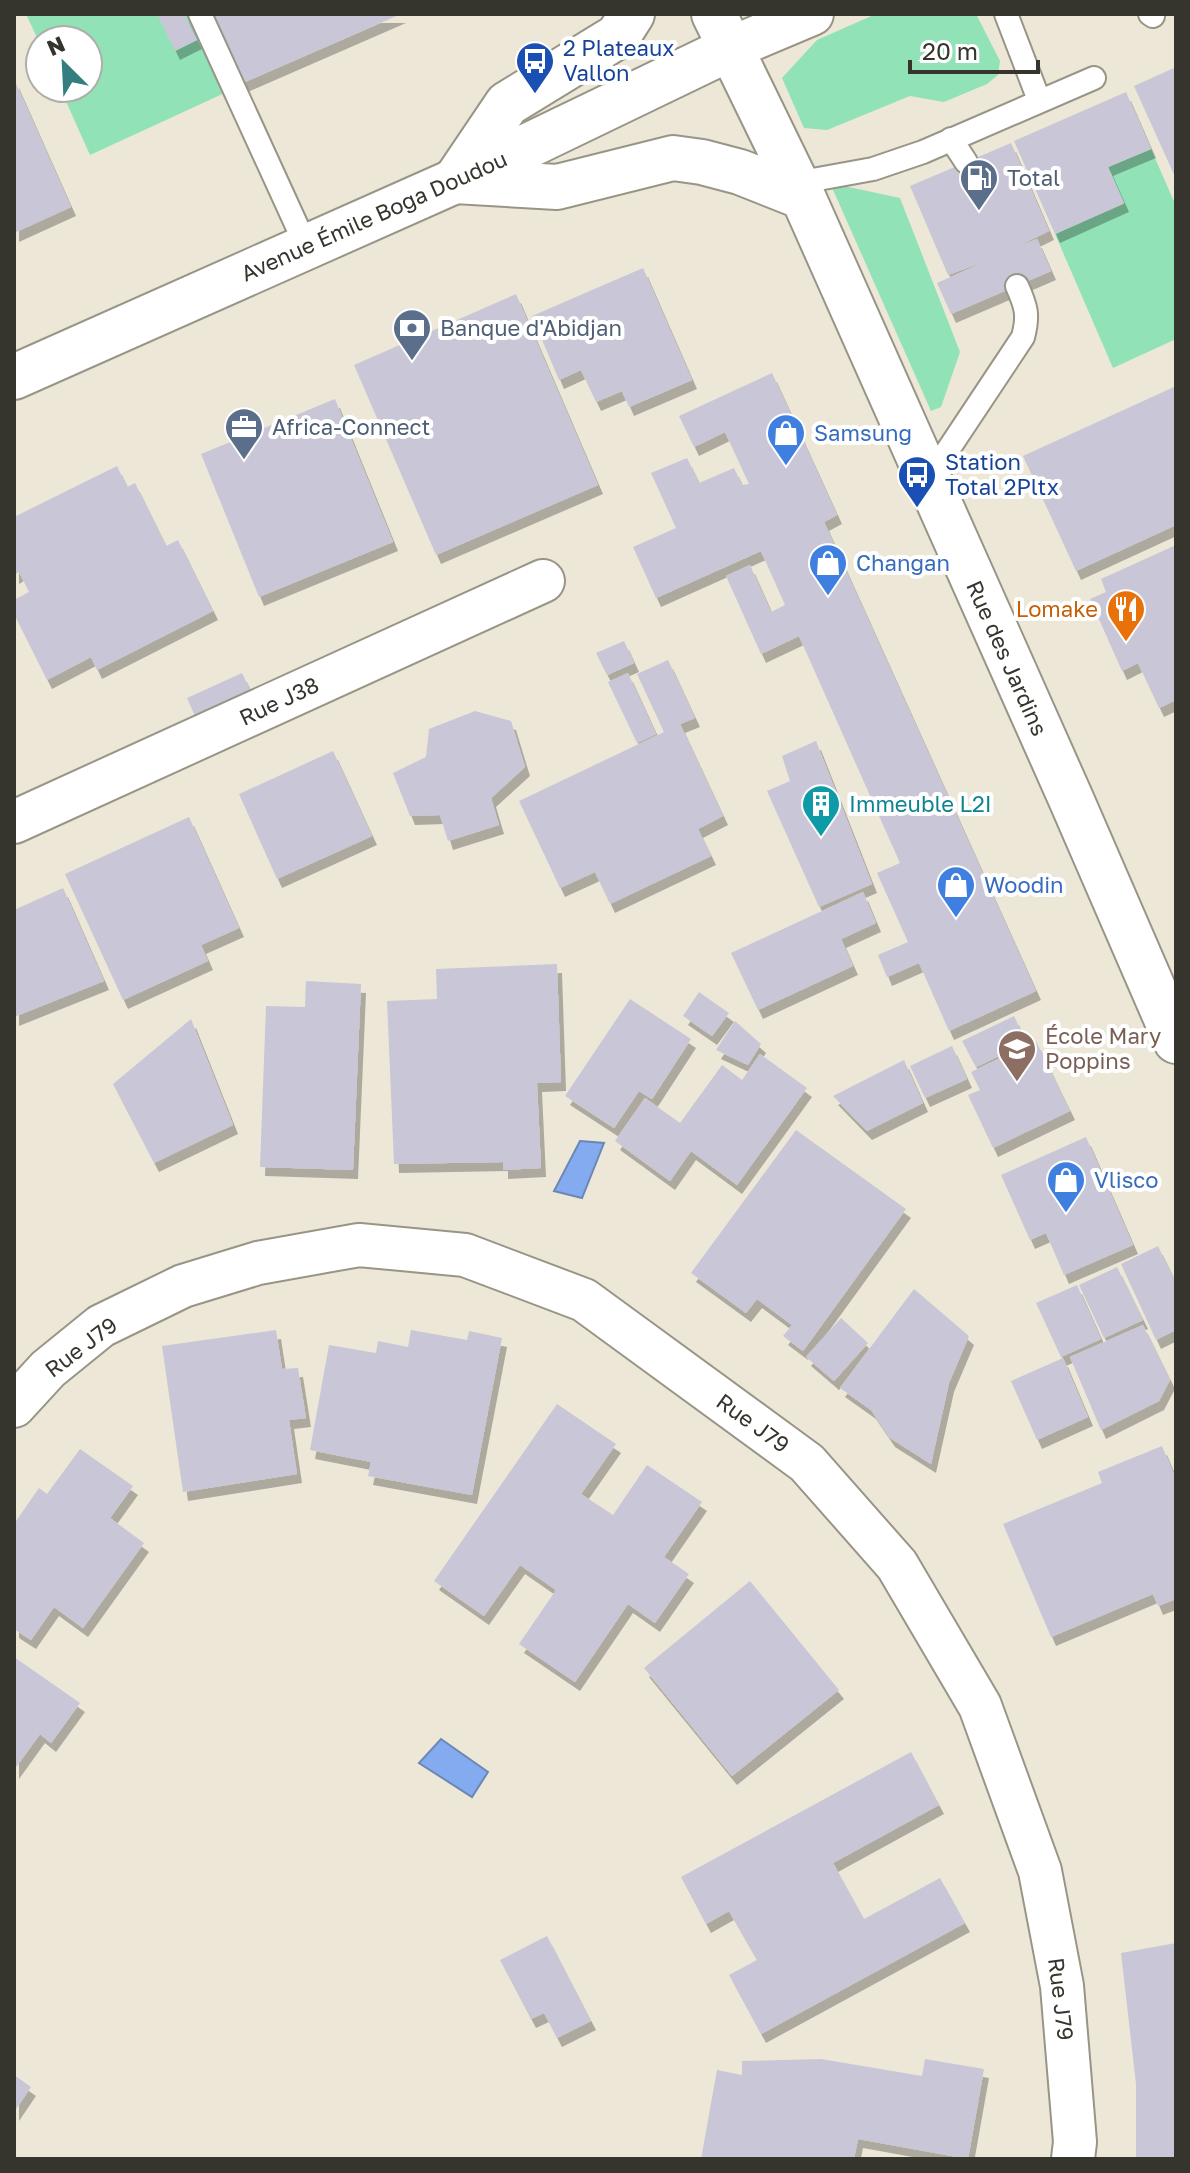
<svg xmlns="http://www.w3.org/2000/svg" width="1190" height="2173" font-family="'Golos Text',sans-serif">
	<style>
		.green { fill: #91e2b7 }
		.water { fill: #84abef; stroke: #6c87b5; stroke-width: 2 }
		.building { fill: #c9c7d7; filter: url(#shadow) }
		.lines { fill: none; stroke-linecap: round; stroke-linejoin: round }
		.service-casing { stroke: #999586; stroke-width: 26 }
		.minor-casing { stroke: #999586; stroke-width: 46 }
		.tertiary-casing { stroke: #999586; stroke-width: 48 }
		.secondary-casing { stroke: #999586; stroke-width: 48 }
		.service { stroke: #fff; stroke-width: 22 }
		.minor { stroke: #fff; stroke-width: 42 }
		.tertiary { stroke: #fff; stroke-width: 44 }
		.secondary { stroke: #fff; stroke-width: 44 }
		.labels { text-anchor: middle; stroke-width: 8; stroke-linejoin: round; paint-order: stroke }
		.transit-label { font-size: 22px; fill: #164399; stroke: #fff; text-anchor: start }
		.service-label { font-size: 22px; fill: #4e5e75; stroke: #fff; text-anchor: start }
		.street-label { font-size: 22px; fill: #35342d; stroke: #fff }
		.shop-label { font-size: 22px; fill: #366cbe; stroke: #fff; text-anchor: start }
		.food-label { font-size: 22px; fill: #c56008; stroke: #fff; text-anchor: end }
		.culture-label { font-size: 22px; fill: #0d838f; stroke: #fff; text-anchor: start }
		.education-label { font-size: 22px; fill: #785e54; stroke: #fff; text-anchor: start }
	</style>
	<defs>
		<filter id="shadow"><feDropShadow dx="5" dy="9" stdDeviation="0" flood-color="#0004"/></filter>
	</defs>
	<rect width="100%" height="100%" fill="#ece7d7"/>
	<path class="green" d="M26,14H194L229,91L90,155L60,88H88V40H40V44Z
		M876,14H976L1000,61L998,75L987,84L944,102L910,96L827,130L804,128L782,78L817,40Z
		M1151,149L1176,206V339L1113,368L1055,234L1124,204L1108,167Z
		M830,183L900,198L960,352L941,407L931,411Z"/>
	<path class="water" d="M580,1141L604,1143L582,1198L554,1191Z
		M441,1739L488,1772L472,1797L419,1763Z"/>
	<path class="building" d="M157,14H184L197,40L175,51Z
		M207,14H401L238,85Z
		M1176,67V179L1134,86Z
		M14,79L71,207L14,233Z
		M1126,92L1151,149L1108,167L1124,203L1055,234L1014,141Z
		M1011,143L1049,231L1014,248L1037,239L1051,271L951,314L937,283L989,260L948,275L910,186Z
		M643,268L692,380L629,407L622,391L596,402L581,370L559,380L532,316Z
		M516,294L598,485L436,555L354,365Z
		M772,373L837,515L824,522L1036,991L949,1031L919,963L887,977L878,955L908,942L877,873L900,863L799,636L761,654L726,576L750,565L771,612L785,605L761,551L656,598L633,547L676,528L651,473L687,458L699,483L734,468L742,485L749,484L725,432L694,447L679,416Z
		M1176,386V525L1076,571L1023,456Z
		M335,399L393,542L259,597L201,454Z
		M117,466L127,487L135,483L166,546L178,540L213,611L97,670L91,657L47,680L14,614V600L29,592L19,572L14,575V517Z
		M1176,545V700L1159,708L1138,663L1122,671L1090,599L1106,592L1101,579Z
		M624,641L634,663L607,675L596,653Z
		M668,660L695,718L680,724L723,816L698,829L711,856L610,904L595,872L560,888L519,801L664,732L637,674Z
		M242,673L258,707L202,732L187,698Z
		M628,673L656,734L637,743L608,682Z
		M475,711L511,721L525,767L491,798L499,825L448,841L440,815L410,816L393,773L426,757L429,729Z
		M816,741L872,884L819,907L767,791L790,781L782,756Z
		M333,751L372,836L277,879L239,794Z
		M189,817L239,928L201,945L208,961L123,1000L65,874Z
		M63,888L104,981L14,1017V910Z
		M863,892L876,923L841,939L853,966L758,1010L731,953Z
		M557,964L561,1082L537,1083L541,1168L503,1170V1162L394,1164L387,1001L437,999L436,969Z
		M306,981L361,984L353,1170L260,1167L266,1006L305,1007Z
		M699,992L729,1013L712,1036L683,1016Z
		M630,999L691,1039L652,1099L639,1091L614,1128L565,1096Z
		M1014,1016L1027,1043L976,1067L962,1041Z
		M191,1019L233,1125L154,1163L113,1084Z
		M735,1021L761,1044L748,1065L716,1050Z
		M1036,1041L1070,1111L993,1148L968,1095L980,1090L971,1072Z
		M952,1046L967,1079L925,1098L910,1066Z
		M760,1054L807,1088L737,1185L691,1151L670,1181L615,1141L645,1098L680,1123L722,1065L742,1080Z
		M904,1060L923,1103L867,1131L833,1096Z
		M796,1130L906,1209L803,1351L783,1336L792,1325L757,1299L746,1313L691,1273Z
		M1086,1137L1133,1245L1064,1275L1046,1233L1030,1240L1001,1175Z
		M1158,1246L1176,1283V1330L1156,1340L1121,1264Z
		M1117,1267L1143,1320L1104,1338L1079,1285Z
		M1077,1285L1101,1339L1061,1357L1036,1303Z
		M914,1289L969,1336L949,1383L931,1464L890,1438L871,1410L840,1388Z
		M841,1318L868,1343L834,1381L806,1357Z
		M1143,1325L1170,1380L1159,1401L1101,1430L1070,1357Z
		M276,1330L282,1369L298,1368L306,1418L289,1420L297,1474L183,1492L162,1346Z
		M411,1330L467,1340L469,1331L502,1338L472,1495L368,1476L371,1462L310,1450L329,1345L376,1353L378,1341L408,1347Z
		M1063,1358L1088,1417L1037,1440L1011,1381Z
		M557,1404L616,1444L581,1494L613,1515L647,1465L702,1502L664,1557L689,1574L655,1623L628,1604L575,1682L519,1644L556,1590L520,1565L484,1616L434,1581Z
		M1162,1446L1176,1479V1599L1158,1606L1153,1594L1051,1637L1003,1524L1102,1483L1098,1472Z
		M80,1449L133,1486L110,1518L144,1543L83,1628L54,1607L31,1640L14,1629V1524L39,1488L47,1494Z
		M750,1581L839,1690L732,1776L644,1668Z
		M14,1657L80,1703L51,1743L40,1734L14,1770Z
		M911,1752L939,1805L833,1863L864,1919L940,1878L965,1923L761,2034L729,1975L757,1960L729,1911L706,1924L681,1877Z
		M547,1936L591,2021L557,2038L544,2013L531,2019L500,1960Z
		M1176,1943V2159H1136V2084L1121,1953Z
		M821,2059L922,2076L925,2059L984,2069L968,2159L858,2139L854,2159H701L717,2070L742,2075V2061Z
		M14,2075L31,2087L14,2112Z"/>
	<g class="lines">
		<g class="service-casing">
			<path id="service" d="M200,14L307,248
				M1006,14L1039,100
				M1150,14L1153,16
				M951,139L966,162
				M796,183L873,169L923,152L1094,78
				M928,480L1023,337C1029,315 1026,306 1017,286"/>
		</g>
		<g class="minor-casing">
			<path id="minor" d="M731,48L812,14
				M14,822L543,581
				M14,1406L48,1369L101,1326L183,1286L258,1263L359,1245L465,1255L584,1300L807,1463L897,1565L980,1706L1040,1871L1062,1986L1075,2142L1073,2159"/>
		</g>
		<g class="tertiary-casing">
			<path id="tertiary" d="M14,377L455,181L731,48"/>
		</g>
		<g class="secondary-casing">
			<path id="secondary" d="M714,14L803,197L1071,799L1176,1041
				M455,181L557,187L673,158L702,162L740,172L803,197
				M455,181L507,104L618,36L632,14"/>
		</g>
		<use href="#service" class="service"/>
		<use href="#minor" class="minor"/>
		<use href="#tertiary" class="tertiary"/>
		<use href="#secondary" class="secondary"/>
	</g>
	<defs>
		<g id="bus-pin" transform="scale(2)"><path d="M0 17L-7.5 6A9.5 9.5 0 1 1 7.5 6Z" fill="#1a4fb4" stroke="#fff"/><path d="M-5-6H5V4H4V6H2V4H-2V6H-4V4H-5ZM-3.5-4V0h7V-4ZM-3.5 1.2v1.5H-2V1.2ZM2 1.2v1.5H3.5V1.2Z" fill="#fff"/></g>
		<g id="fuel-pin" transform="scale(2)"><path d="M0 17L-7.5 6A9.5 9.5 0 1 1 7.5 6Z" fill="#5c6f8a" stroke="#fff"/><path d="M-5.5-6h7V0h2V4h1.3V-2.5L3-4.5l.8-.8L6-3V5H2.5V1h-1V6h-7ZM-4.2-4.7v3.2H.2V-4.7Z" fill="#fff"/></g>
		<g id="bank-pin" transform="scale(2)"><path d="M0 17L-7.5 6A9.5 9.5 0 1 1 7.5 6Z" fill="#5c6f8a" stroke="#fff"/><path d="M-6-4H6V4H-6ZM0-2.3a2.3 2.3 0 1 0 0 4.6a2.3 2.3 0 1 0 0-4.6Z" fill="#fff"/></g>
		<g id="office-pin" transform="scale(2)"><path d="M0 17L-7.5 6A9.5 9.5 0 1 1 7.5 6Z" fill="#5c6f8a" stroke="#fff"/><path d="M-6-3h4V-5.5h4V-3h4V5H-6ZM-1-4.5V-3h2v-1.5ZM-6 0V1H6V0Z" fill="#fff"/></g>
		<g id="shop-pin" transform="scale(2)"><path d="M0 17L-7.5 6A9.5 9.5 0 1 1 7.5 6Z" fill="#3f7fe0" stroke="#fff"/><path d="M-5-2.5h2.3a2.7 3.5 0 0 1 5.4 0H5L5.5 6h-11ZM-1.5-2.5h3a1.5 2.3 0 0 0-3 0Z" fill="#fff"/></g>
		<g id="restaurant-pin" transform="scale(2)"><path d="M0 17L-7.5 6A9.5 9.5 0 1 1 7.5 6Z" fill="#e8710a" stroke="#fff"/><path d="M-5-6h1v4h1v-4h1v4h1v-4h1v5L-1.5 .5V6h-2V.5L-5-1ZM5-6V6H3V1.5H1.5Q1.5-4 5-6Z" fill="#fff"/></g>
		<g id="building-pin" transform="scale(2)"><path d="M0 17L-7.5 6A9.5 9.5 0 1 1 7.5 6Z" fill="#0f9aa8" stroke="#fff"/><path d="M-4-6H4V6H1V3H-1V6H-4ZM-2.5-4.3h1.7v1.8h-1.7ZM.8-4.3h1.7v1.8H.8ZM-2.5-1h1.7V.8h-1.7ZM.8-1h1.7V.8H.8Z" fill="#fff"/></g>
		<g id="school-pin" transform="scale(2)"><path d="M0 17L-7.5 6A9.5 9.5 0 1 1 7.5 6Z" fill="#8d6e63" stroke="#fff"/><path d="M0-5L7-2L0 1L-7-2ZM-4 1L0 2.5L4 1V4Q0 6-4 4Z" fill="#fff"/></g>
	</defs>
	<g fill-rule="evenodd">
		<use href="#bus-pin" x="535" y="61"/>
		<use href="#fuel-pin" x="979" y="178"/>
		<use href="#bank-pin" x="412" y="328"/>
		<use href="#office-pin" x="244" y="427"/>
		<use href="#shop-pin" x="786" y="433"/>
		<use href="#bus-pin" x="917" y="475"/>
		<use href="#shop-pin" x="828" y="563"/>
		<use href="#restaurant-pin" x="1126" y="609"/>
		<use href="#building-pin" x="821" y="804"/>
		<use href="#shop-pin" x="956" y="885"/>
		<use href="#school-pin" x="1017" y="1049"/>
		<use href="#shop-pin" x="1066" y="1180"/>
	</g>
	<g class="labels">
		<g class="transit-label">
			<text x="563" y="56">2 Plateaux<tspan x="563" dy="25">Vallon</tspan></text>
			<text x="945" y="470">Station<tspan x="945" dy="25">Total 2Pltx</tspan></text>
		</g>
		<g class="service-label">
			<text x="1007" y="186">Total</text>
			<text x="440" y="336">Banque d'Abidjan</text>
			<text x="272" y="435">Africa-Connect</text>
		</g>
		<g class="street-label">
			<text transform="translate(374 216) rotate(-24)" y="8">Avenue Émile Boga Doudou</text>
			<text transform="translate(1007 658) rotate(66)" y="8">Rue des Jardins</text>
			<text transform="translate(279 701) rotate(-25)" y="8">Rue J38</text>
			<text transform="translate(81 1347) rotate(-37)" y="8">Rue J79</text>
			<text transform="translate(753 1423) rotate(36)" y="8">Rue J79</text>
			<text transform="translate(1061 1999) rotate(83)" y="8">Rue J79</text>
		</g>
		<g class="shop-label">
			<text x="814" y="441">Samsung</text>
			<text x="856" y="571">Changan</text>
			<text x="984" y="893">Woodin</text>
			<text x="1094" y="1188">Vlisco</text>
		</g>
		<g class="food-label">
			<text x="1098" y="617">Lomake</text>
		</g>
		<g class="culture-label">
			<text x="849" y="812">Immeuble L2I</text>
		</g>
		<g class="education-label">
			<text x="1045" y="1044">École Mary<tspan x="1045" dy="25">Poppins</tspan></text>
		</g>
	</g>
	<rect width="1190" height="2173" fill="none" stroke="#35342d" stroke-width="32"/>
	<g transform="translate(64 64) rotate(336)"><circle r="38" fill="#ffffff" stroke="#aeaeab" stroke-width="2"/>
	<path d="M0-6L14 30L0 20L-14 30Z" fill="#357e7f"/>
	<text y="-12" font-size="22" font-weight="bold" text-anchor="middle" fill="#35342d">N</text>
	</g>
	<path d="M910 60v12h128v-12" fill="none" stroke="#35342d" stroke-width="4"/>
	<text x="922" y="60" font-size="24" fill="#35342d" stroke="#ffffff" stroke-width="6" paint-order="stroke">20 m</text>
</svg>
